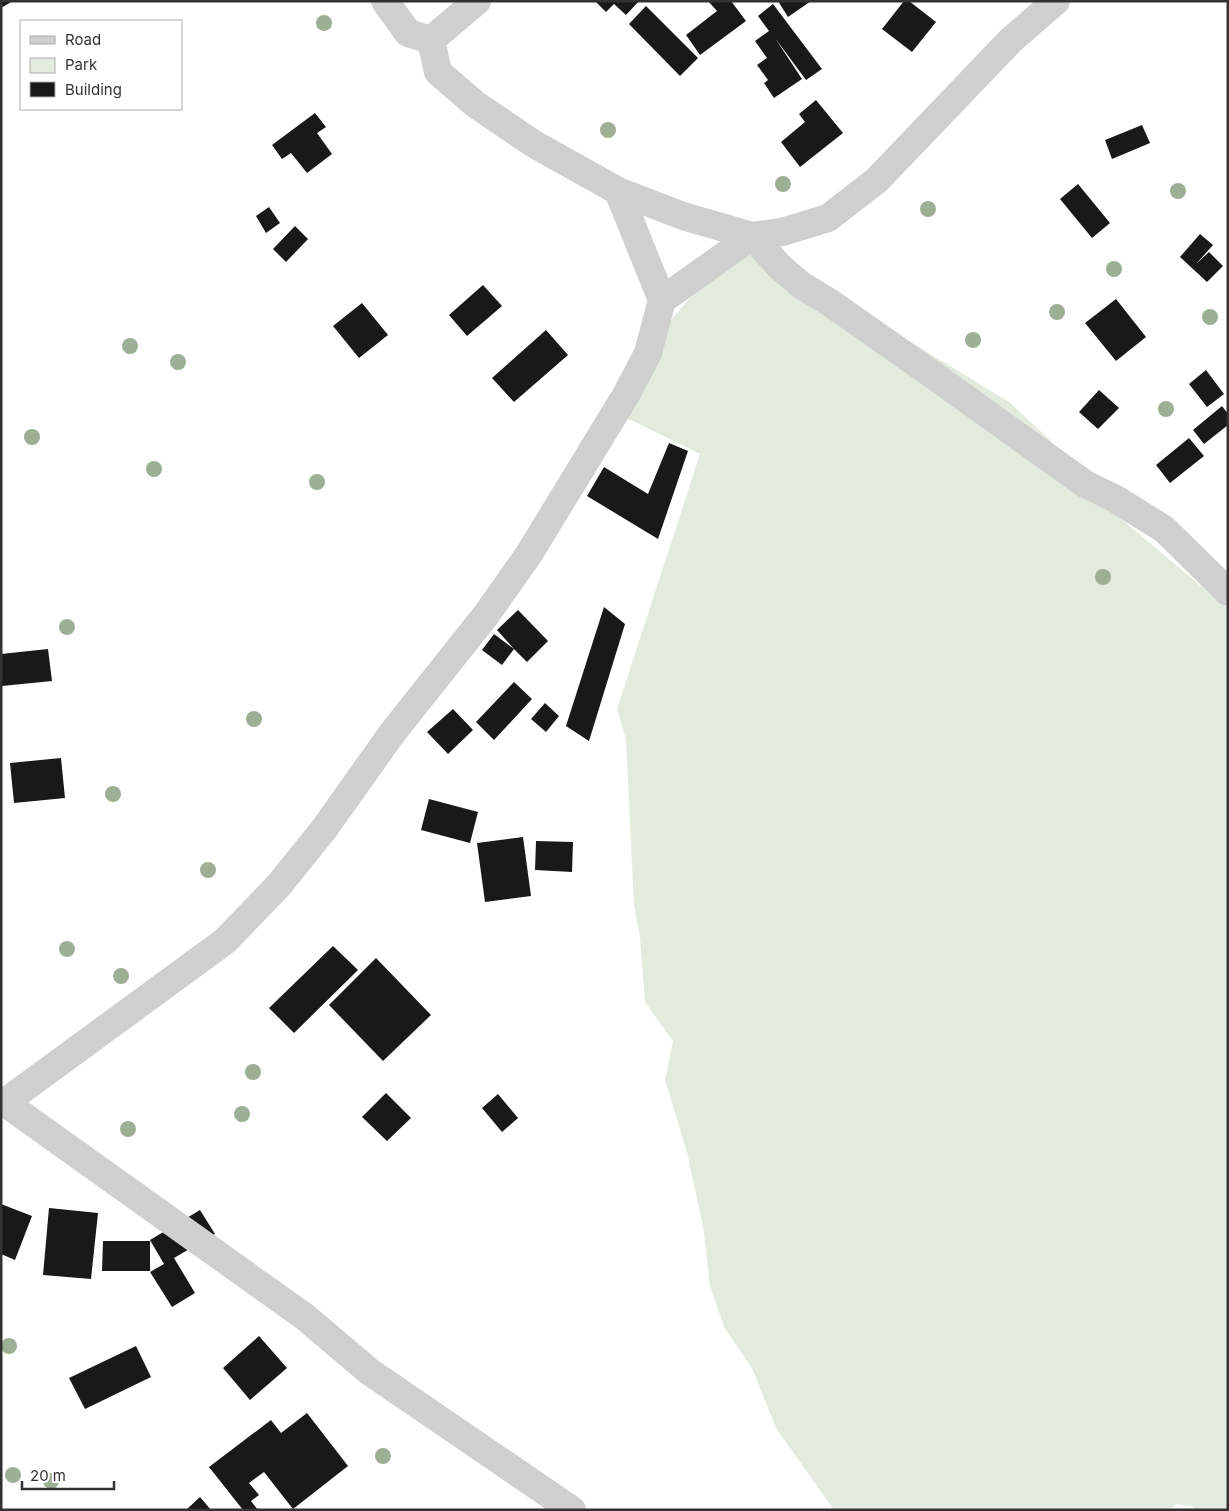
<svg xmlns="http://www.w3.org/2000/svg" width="1229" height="1511" font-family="Inter,sans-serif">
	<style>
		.green { fill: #e3ebde }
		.building { fill: #191919 }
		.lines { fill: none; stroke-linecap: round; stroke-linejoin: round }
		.street { stroke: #cfcfcf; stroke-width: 28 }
		.tree { fill: #9daf95 }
	</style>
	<rect width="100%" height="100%" fill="#fff"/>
	<path class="green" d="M749,248L896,333L1009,402L1048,438L1106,506L1228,609V1510H1194L1193,1507L1177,1504L1170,1510H834L776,1428L752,1368L725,1329L710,1286L703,1226L687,1152L665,1080L673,1041L645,1002L640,938L634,905L626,740L617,709L700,454L627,418L665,327L690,298L729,258Z"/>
	<path class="building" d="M1,1H13L1,8Z
		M595,1H639L626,15L614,4L606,12Z
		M708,1H731L746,21L700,55L686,35L717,11Z
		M778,1H811L788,17Z
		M904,1H909L936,22L912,52L882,29Z
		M773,4L822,69L806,80L775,38L802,79L774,98L764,83L768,80L757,65L767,58L755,41L769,31L758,16Z
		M646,6L698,58L680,76L629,24Z
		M816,100L843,133L800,167L781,142L805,122L799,114Z
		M315,113L326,127L317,133L332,154L307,173L291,153L282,159L272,145Z
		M1142,125L1150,143L1112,159L1105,140Z
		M1078,184L1110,223L1092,238L1060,199Z
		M269,207L280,223L266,233L256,216Z
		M295,226L308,239L286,262L273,249Z
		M1200,234L1213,245L1196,264L1209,252L1223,266L1207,282L1180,257Z
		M483,285L502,306L467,336L449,315Z
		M1116,299L1146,337L1116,361L1085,323Z
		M362,303L388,335L359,358L333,326Z
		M546,330L568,355L514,402L492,378Z
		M1206,370L1224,394L1207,407L1189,384Z
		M1099,390L1119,408L1098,429L1079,412Z
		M1222,406L1228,414V425L1204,444L1193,430Z
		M1189,438L1204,456L1170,483L1156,465Z
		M669,443L688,451L658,539L587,496L604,467L648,494Z
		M604,607L625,624L589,741L566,726Z
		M518,610L548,641L527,662L514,649L502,665L482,650L494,634L514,649L497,630Z
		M48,649L52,681L2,686L1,654Z
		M514,682L532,699L494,740L476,722Z
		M545,703L559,716L546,732L531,719Z
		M453,709L473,730L448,754L427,732Z
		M61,758L65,798L14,803L10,763Z
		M429,799L478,812L470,843L421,830Z
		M523,837L531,896L485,902L477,843Z
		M536,841L573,842L572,872L535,870Z
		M333,946L358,970L294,1033L269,1008Z
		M376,958L431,1015L383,1061L329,1005Z
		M386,1093L411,1118L387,1141L362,1117Z
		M498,1094L518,1118L502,1132L482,1108Z
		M1,1204L32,1216L15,1260L1,1254Z
		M49,1208L98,1213L91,1279L43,1275Z
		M200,1210L215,1234L174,1258L195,1293L172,1307L150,1272L164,1264L150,1240Z
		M103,1241H150V1271H102Z
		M259,1336L287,1368L250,1400L223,1368Z
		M136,1346L151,1377L85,1409L69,1378Z
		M307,1413L348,1466L293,1509L264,1472L249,1483L259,1495L251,1501L258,1510H243L209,1467L271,1420L281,1433Z
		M200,1497L211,1510H186Z"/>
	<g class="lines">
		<path class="street" d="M385,1L408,33L431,40
			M431,40L438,72L475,104L534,144L618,191L683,216L752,236L782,232L828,218L877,180L1010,41L1056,1
			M431,40L477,1
			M662,300L752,236L779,266L801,285L829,302L933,375L1085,484L1114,498L1164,529L1228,592
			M1,1100L305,1317L370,1372L572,1510
			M4,1103L225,941L279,885L324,829L393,732L486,615L529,554L626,395L648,353L662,300L618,191"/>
	</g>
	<g class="tree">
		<circle cx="324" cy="23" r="8"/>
		<circle cx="608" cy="130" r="8"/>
		<circle cx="783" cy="184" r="8"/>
		<circle cx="1178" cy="191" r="8"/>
		<circle cx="928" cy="209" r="8"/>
		<circle cx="1114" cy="269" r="8"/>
		<circle cx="1057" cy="312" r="8"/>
		<circle cx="1210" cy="317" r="8"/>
		<circle cx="973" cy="340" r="8"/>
		<circle cx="130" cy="346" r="8"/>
		<circle cx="178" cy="362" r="8"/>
		<circle cx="1166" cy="409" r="8"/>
		<circle cx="32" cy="437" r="8"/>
		<circle cx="154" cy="469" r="8"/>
		<circle cx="317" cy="482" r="8"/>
		<circle cx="1103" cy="577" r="8"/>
		<circle cx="67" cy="627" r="8"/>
		<circle cx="254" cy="719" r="8"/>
		<circle cx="113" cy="794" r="8"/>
		<circle cx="208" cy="870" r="8"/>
		<circle cx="67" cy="949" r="8"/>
		<circle cx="121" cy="976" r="8"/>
		<circle cx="253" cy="1072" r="8"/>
		<circle cx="242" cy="1114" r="8"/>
		<circle cx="128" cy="1129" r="8"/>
		<circle cx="9" cy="1346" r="8"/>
		<circle cx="383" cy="1456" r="8"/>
		<circle cx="13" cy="1475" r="8"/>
		<circle cx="51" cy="1481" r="8"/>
	</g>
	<rect width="1229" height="1511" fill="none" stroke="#323232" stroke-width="5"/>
	<rect x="20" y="20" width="162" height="90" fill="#ffffff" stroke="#adadad"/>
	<rect x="30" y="36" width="25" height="8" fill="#cfcfcf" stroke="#adadad"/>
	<text x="65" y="45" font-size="15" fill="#323232">Road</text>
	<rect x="30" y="58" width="25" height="15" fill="#e3ebde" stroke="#adadad"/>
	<text x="65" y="70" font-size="15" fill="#323232">Park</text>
	<rect x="30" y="82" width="25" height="15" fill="#191919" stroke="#adadad"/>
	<text x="65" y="95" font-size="15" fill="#323232">Building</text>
	<path d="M22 1481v8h92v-8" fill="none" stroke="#323232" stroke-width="2.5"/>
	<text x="30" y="1481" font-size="15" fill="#323232" stroke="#ffffff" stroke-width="4" paint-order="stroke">20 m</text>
</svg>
